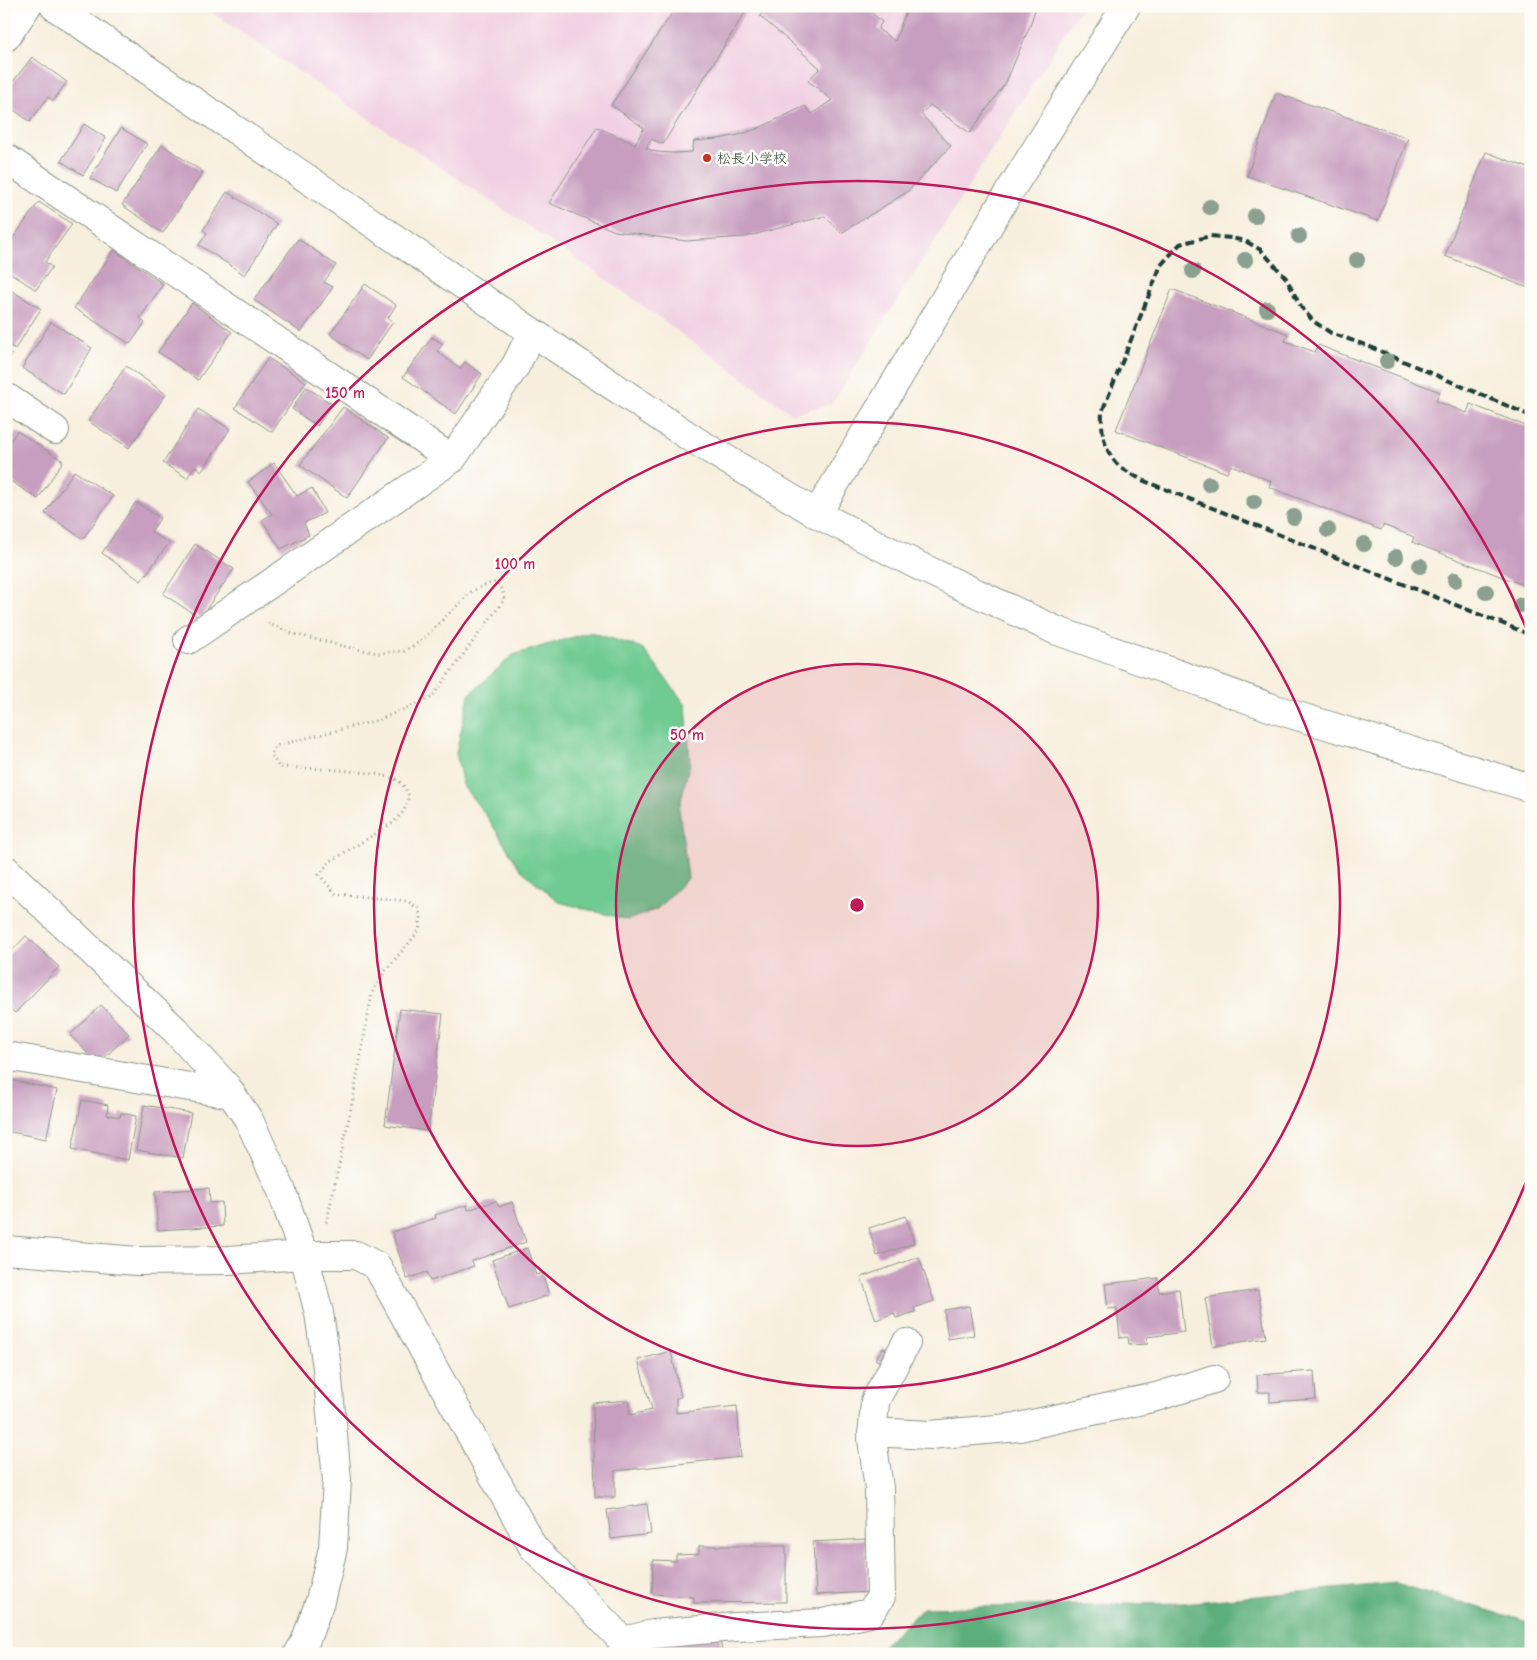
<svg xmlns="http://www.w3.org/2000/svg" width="1537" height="1660" font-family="'Comic Neue','Klee One',sans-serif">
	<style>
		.built { fill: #f1d0e3 }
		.green { fill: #70cb92; stroke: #488463 }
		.forest { fill: #5caf7c; stroke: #3e7658 }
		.building { fill: #c79ebf }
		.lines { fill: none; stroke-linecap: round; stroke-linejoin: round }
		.minor-casing { stroke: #8b9689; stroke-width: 30 }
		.path { stroke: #8b9689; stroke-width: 3; stroke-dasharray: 1 4; stroke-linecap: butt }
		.minor { stroke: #fff; stroke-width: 28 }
		.rail { stroke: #1f3d34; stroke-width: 4; stroke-dasharray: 8 4; stroke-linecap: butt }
		.tree { fill: #8ba08e }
		.ring { fill: none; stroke: #c2185b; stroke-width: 2.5 }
		.poi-dot { fill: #c8321e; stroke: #fdfcf7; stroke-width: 2 }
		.labels { text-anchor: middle; stroke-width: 5; stroke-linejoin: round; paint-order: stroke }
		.poi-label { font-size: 14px; fill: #1f3d34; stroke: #fdfcf7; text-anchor: start }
		.centre { fill: #c2185b; stroke: #fdfcf7; stroke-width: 2.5 }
		.ring-label { font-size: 15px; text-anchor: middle; font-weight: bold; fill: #c2185b; stroke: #fdfcf7; stroke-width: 5; stroke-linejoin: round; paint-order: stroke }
	</style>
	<rect width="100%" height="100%" fill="#fdfcf7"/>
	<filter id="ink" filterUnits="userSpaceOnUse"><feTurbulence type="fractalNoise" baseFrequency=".02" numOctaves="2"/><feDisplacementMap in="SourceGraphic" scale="10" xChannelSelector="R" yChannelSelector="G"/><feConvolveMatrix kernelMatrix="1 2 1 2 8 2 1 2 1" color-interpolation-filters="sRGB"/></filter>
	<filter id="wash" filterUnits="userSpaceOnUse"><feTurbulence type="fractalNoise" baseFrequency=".0096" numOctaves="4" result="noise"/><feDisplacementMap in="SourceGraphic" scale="20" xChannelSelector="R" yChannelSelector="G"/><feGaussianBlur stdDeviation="1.12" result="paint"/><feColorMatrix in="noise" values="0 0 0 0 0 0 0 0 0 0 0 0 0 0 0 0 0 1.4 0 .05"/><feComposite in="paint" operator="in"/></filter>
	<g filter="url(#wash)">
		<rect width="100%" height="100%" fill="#f7efde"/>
		<path class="built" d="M202,6H1082L832,404L792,414L593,270Z"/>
		<path class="green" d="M590,632L642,648L686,705L690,762L679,809L688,878L657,909L628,920L559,902L520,869L488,818L463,786L456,753L469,695L513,655Z"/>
		<path class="forest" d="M1396,1583L1531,1623V1654H874L923,1608L1182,1603Z"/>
		<g id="blocks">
			<path class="building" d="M668,6H749L663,144L651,139L646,148L656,152L674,153L692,152L694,141L718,139L739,135L759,128L805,106L812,114L832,100L808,81L820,68L760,16L764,10L759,6H864L882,22L878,29L895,41L908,6H1036L1030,26L1006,82L970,133L930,105L921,114L951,146L907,192L841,233L825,216L745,237L686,241L615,231L549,203L597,127L635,144L644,128L611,105L674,10Z
				M32,57L67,82L53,101L48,97L30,122L6,104V91Z
				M1276,93L1408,138L1378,221L1247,176Z
				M84,124L106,138L83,175L61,161Z
				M121,128L147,144L116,193L90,178Z
				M162,145L203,172L163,233L122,205Z
				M1486,152L1531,169V289L1445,256Z
				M227,192L277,224L245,275L199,245L207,233L203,230Z
				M39,202L72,224L45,262L52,267L36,290L6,270V248Z
				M298,239L336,265L324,282L333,287L301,332L254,300Z
				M114,250L163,284L140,318L145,323L130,344L74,308Z
				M365,284L396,305L388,318L393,322L367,360L330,334Z
				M6,287L41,309L15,349L6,343Z
				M1172,289L1288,334L1285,341L1315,352L1318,345L1440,392L1436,401L1467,413L1470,404L1531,428V588L1412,542L1414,537L1383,525L1381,530L1269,487L1271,481L1231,465L1227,473L1116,430Z
				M192,303L232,332L198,380L158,352Z
				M51,322L92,348L64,394L22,368Z
				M432,337L443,344L437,351L460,369L465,362L482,374L456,414L403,377Z
				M6,351L12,355L6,364Z
				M268,358L306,382L272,432L235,408Z
				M126,366L166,394L129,448L88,421Z
				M306,387L332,404L317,426L292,409Z
				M343,407L388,438L347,498L300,465Z
				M198,409L230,429L202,471L195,466L187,478L163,463Z
				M17,431L63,461L38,499L6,478V448Z
				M274,463L297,496L312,488L325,513L304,523L309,535L281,549L262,520L272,514L248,482Z
				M74,471L113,496L83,539L45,513Z
				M136,502L160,518L151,532L169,543L141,581L102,553Z
				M195,544L234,569L200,618L163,594Z
				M26,936L59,967L15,1013L6,1005V957Z
				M101,1005L129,1034L98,1064L70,1035Z
				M400,1009L443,1014L428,1131L385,1125Z
				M6,1079L57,1090L46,1139L6,1131Z
				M82,1100L108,1105L107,1115L120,1117L121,1113L136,1116L128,1160L72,1149Z
				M144,1105L191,1113L183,1158L136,1150Z
				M209,1188L210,1203L222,1202L223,1226L158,1230L155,1192Z
				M496,1201L499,1207L512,1202L526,1242L472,1261L474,1266L430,1281L427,1272L407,1279L392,1232L436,1218L435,1215L467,1205L468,1210Z
				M906,1216L914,1243L877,1256L869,1228Z
				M527,1248L536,1275L542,1273L549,1295L509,1309L492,1260Z
				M919,1257L934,1301L914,1308L915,1312L896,1318L894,1313L876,1320L861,1277Z
				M1158,1278L1159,1292L1179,1289L1184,1332L1147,1337L1148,1344L1129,1345L1128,1337L1120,1338L1117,1308L1108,1309L1105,1284Z
				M1258,1290L1266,1338L1213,1346L1205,1298Z
				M969,1306L974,1335L948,1339L944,1310Z
				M883,1348L892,1353L885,1365L875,1359Z
				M671,1351L681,1397L676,1398V1413L737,1406L741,1457L615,1471V1497H595L593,1403L628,1400L630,1415L652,1410L638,1360Z
				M1314,1371L1316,1399L1270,1402V1392H1258L1257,1375Z
				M647,1504L651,1534L611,1539L607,1510Z
				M866,1539L868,1592L816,1595L813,1542Z
				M699,1546H786V1602L694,1603V1597L652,1594L653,1560L676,1561V1555L699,1554Z
				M719,1634L722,1651L740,1649L741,1654H656L654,1644Z"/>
		</g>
	</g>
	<g filter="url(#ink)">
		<use href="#blocks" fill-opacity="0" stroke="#8b9689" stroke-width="1"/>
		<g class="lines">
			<g class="minor-casing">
				<path id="minor" d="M54,6L532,332L696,441L817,514L921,567L1055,630L1278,710L1531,788
					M6,37L27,6
					M6,158L452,459
					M6,397L55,430
					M817,514L1001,205L1126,6
					M188,640L452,459L516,365L532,332
					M6,870L175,1030L226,1086L249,1120L281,1189L304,1255L319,1313L327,1368L337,1480L333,1548L320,1601L305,1642L298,1654
					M6,1056L231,1094
					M6,1250L137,1261L228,1260L304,1255H356L377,1266L533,1547L623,1641L622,1654
					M872,1432L930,1435L1019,1427L1156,1397L1214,1379
					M623,1641L653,1634L735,1627L823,1623L870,1613L881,1597L879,1488L872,1439L875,1401L906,1343"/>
			</g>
			<path class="path" d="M268,623L290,633L351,648L378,653L404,651L420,642L472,591L485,585L496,582L503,592L504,600L431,698L378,720L275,746L271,754L279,767C300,768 384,770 398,781C404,785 406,790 409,796L404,811L393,823L329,862L319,875L336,894L407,901L418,908L421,918L419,931L385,971L372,993L353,1099L327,1221L325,1224"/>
			<use href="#minor" class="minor"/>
			<path class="rail" d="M1531,416L1368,346L1331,333L1313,321L1301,307L1286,278L1261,250L1245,241L1231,238L1210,236L1180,244L1161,265L1102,412C1101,431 1104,451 1118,465C1125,471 1134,475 1142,480L1531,635"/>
		</g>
		<g class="tree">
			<circle cx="1210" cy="207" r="8"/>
			<circle cx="1255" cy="216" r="8"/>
			<circle cx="1299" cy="236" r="8"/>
			<circle cx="1245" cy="260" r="8"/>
			<circle cx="1357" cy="260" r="8"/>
			<circle cx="1193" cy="271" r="8"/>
			<circle cx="1267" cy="309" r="8"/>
			<circle cx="1387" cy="361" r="8"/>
			<circle cx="1209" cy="484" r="8"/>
			<circle cx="1254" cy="502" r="8"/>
			<circle cx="1294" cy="517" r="8"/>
			<circle cx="1328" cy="530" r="8"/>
			<circle cx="1364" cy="544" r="8"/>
			<circle cx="1396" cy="557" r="8"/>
			<circle cx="1420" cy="566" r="8"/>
			<circle cx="1455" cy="580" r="8"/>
			<circle cx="1486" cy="592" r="8"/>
			<circle cx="1521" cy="605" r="8"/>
		</g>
	</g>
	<circle cx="857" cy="905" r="241" fill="#c2185b" fill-opacity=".12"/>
	<g class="ring">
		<circle cx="857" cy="905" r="241"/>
		<circle cx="857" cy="905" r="483"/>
		<path d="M1531 1170A724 724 0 1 1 1531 640"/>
	</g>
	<circle class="poi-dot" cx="707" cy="158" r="5"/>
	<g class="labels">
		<g class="poi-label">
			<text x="717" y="163">松長小学校</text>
		</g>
	</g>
	<circle cx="857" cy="905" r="8" class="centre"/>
	<g class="ring-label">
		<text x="345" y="398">150 m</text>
		<text x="515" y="569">100 m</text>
		<text x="687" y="740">50 m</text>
	</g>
	<rect width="1537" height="1660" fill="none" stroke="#fdfcf7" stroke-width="25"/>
</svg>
